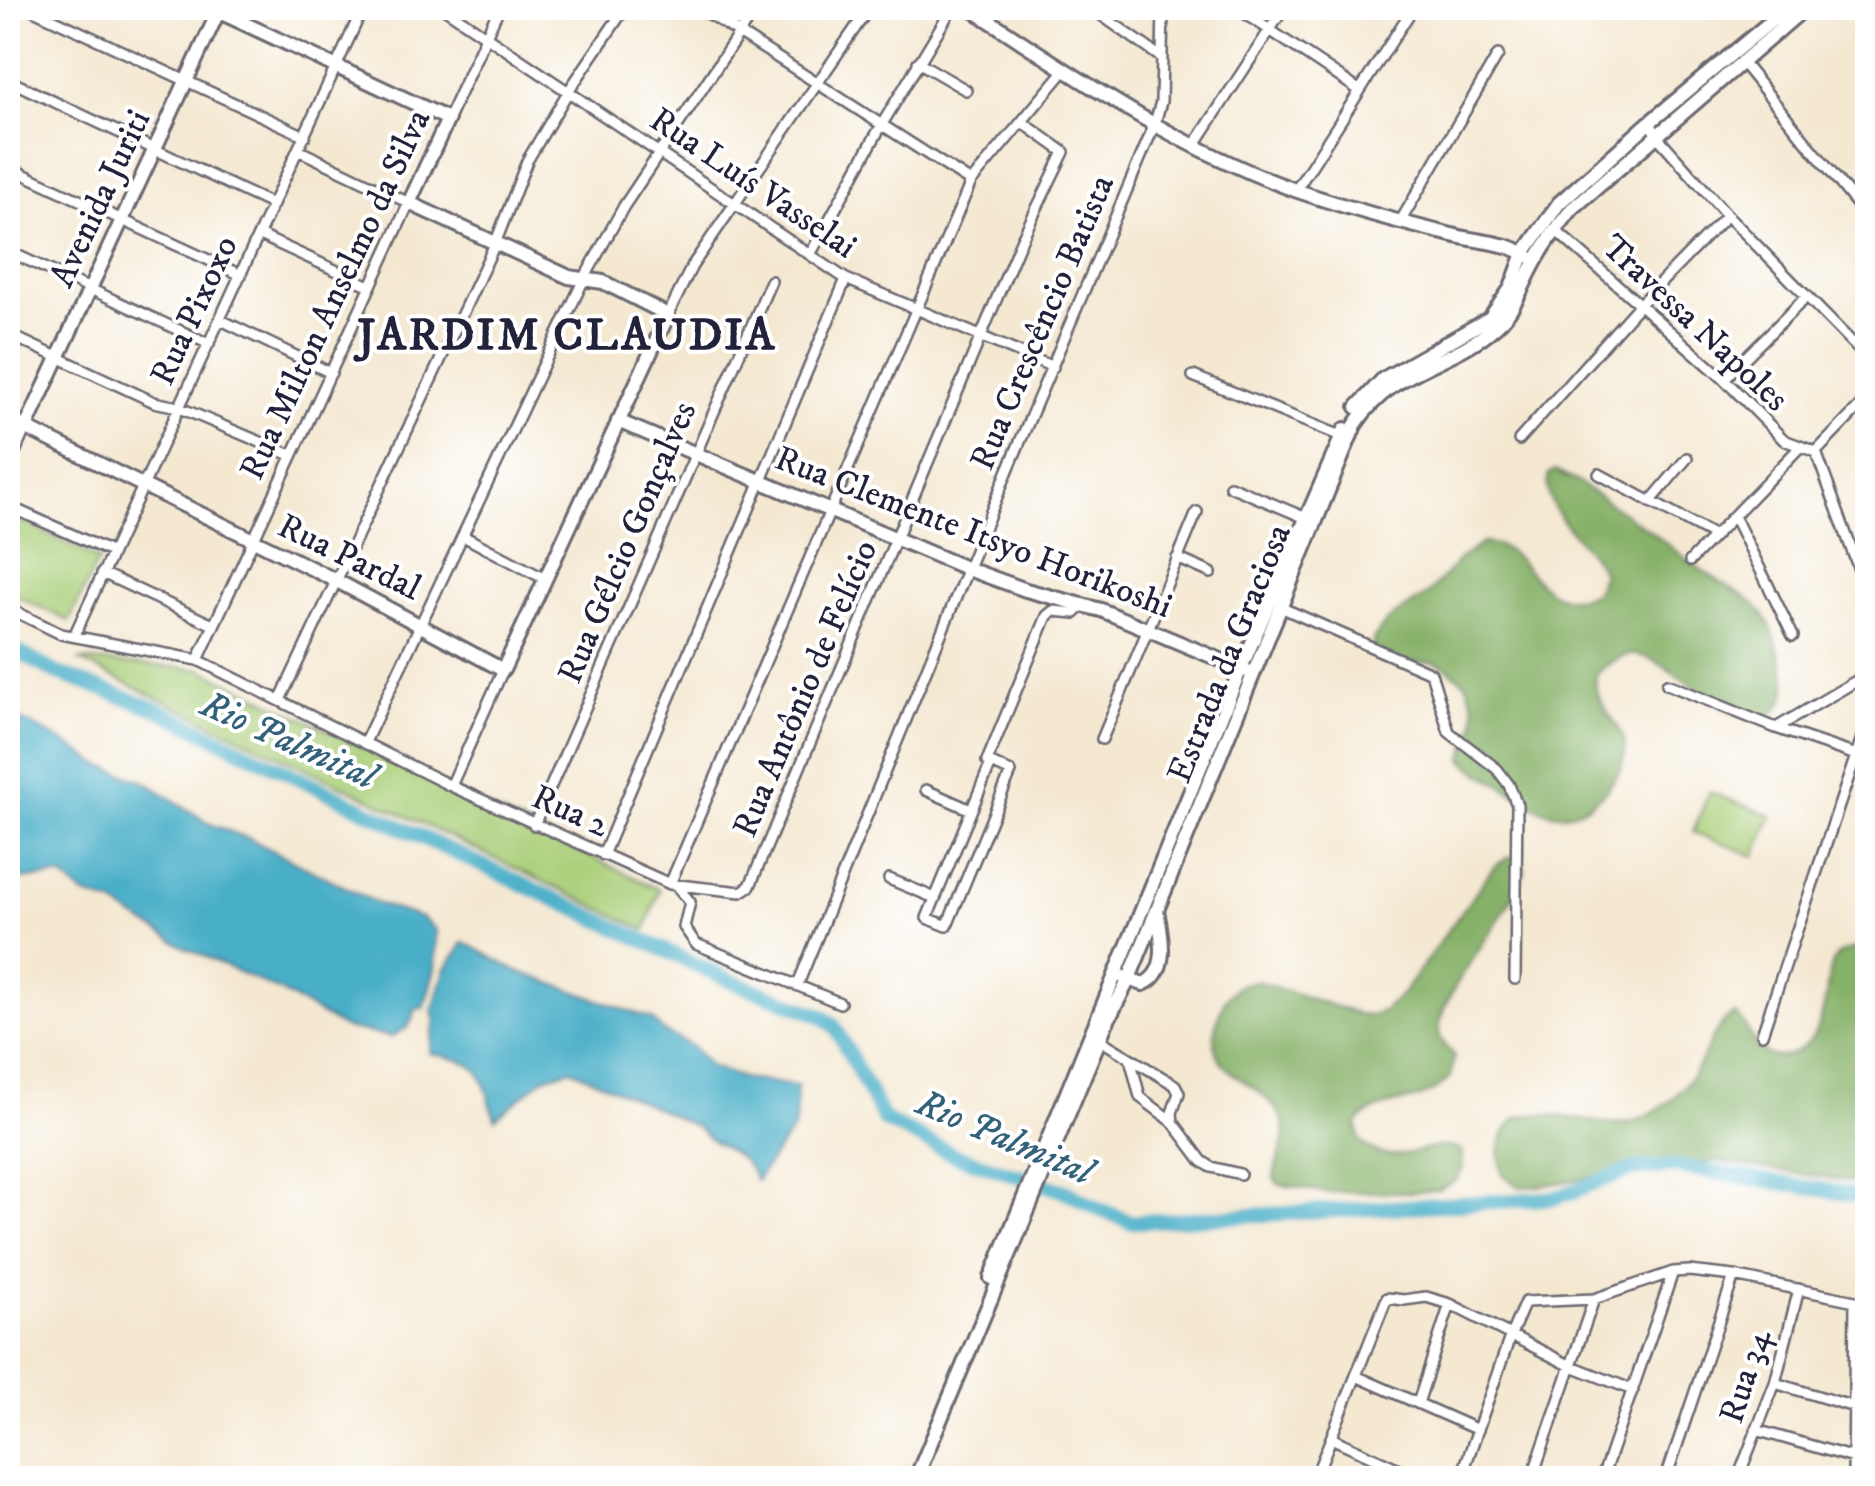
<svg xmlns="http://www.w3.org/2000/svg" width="1875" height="1486" font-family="'IM FELL DW Pica',serif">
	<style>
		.green { fill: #a9ce77; stroke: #667859; stroke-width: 2.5 }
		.forest { fill: #86b168; stroke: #546a52; stroke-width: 2.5 }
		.water { fill: #49afc8; stroke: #366882; stroke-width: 2.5 }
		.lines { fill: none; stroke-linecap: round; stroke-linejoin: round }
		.river { stroke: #49afc8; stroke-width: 15 }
		.street-casing { stroke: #6c6770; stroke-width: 14 }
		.secondary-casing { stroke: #6c6770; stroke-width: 18 }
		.street { stroke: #fff; stroke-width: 9 }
		.secondary { stroke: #fff; stroke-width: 12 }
		.labels { text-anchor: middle; stroke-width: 8; stroke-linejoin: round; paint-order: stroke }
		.street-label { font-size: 35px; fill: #22223b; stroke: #fff }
		.water-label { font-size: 38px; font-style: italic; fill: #34617a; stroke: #fff }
		.district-label { font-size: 45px; font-weight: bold; letter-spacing: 2.5px; fill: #22223b; stroke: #fff }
	</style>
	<rect width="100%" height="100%" fill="#fff"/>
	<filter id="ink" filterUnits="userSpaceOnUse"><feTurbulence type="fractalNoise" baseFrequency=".01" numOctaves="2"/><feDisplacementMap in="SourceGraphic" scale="20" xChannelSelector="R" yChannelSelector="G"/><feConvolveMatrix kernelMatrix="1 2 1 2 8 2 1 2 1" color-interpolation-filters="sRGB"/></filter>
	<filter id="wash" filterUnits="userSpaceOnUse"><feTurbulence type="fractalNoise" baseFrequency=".0048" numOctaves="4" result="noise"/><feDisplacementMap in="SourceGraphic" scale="40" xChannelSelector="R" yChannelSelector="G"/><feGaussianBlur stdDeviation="2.25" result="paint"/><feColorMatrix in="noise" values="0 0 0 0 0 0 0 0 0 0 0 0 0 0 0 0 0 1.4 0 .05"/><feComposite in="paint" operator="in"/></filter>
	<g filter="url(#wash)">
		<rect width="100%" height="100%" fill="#f4e8d1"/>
		<path class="green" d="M8,515L99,559L69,621L8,592Z
			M78,660L201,669L660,890L645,930Z
			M1709,792L1772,816L1755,856L1693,832Z"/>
		<path class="forest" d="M1554,471L1576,481C1603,500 1631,517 1658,537C1685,558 1709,577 1739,593C1768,609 1773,630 1781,660C1786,677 1791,696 1776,710C1742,742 1676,664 1643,656C1625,651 1608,662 1596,675C1591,708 1626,721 1625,752C1624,767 1614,782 1604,792C1563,832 1539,810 1501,785C1488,777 1475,771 1463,759L1475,724L1474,704L1467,684L1444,666L1433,662H1385L1373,653V640L1387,621L1428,594L1461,558L1483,543C1533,544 1534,618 1595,593L1603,573C1589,542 1538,512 1549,473Z
			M1509,857L1519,858L1525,869C1516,909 1428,1004 1440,1036C1442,1043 1450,1050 1454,1056L1450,1077C1421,1111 1378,1095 1357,1124L1360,1141C1397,1176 1424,1135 1462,1150L1463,1168L1458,1179L1438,1190L1417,1192H1324L1279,1184L1274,1179C1274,1160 1292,1137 1282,1118C1256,1071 1192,1079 1222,1007C1229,990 1239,983 1257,981L1358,1014L1370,1016L1383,1011L1403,993L1494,867Z
			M1855,948L1867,951V1184L1715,1161L1633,1170L1540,1186L1519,1187L1503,1175C1496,1152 1499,1133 1518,1117C1560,1106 1605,1135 1643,1118C1666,1108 1687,1086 1699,1065C1709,1047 1716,1023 1735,1014C1750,1024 1750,1048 1769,1055C1779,1059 1790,1056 1798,1051C1835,1028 1820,969 1840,953C1841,953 1854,948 1855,948Z"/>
		<path class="water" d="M8,713L62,741L102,766L144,781L210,824L250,839L379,904L422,918L436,930L435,969L424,1008H417L408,1027L391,1037L344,1028L278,990L182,946L113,904L82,894L62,876L22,879L8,873Z
			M464,942L515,970L652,1019L664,1032L692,1046L711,1067L746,1079L797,1086L795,1126L756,1181C742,1146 717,1152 697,1127L571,1069L545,1077L495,1119C480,1069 484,1064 430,1053L435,1017L432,1012L445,970Z"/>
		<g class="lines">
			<path class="river" d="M8,646L54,672L159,710L410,832L729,980L822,1016L835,1027L884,1120L954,1155L1067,1192L1098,1209L1131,1222L1555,1198L1630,1170L1674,1166L1843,1193L1868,1200"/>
		</g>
	</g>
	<g filter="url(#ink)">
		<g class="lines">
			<g class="street-casing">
				<path id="street" d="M29,8L305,136
					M444,8L846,279L1053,367
					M700,8L971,182
					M1237,8L1359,90
					M1097,12L1162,58
					M1741,61L1868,218
					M918,62L966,90
					M8,80L273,205
					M448,119L499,8
					M1650,122L1656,135L1727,215L1868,359
					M1194,146L1284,8
					M8,167L241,275
					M1296,190L1413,8
					M1400,222L1498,55
					M1554,229L1724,379L1784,440L1816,452
					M259,235L370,286
					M8,251L209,344
					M811,253L881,126L952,8
					M668,315L692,266L869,8
					M221,320L331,373
					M8,334L154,402L178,407L291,455
					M1193,376L1341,436
					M1724,379L1807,296
					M1519,440L1640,304L1727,215
					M1816,452L1868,594
					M1816,452L1868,398
					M8,468L26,427
					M1599,474L1713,535
					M1230,486L1306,518
					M1650,502L1687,458
					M8,506L111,552
					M1734,516L1793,636
					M463,536L545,579
					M1177,558L1211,573
					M1690,561L1799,448
					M102,573L213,625
					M1280,607L1431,673L1449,732L1497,769L1509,785L1517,805L1515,979
					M8,608L61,634L198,660L451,786L670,884L741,892L750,886L1020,243L1064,152L1022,122
					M74,636L363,8
					M198,660L409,203L298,150
					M1667,684L1776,728L1868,759
					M280,700L495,244L527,161L568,92L625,8
					M1776,728L1868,674
					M1102,739L1197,512
					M365,742L584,279L624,206L756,8
					M991,763L927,918L947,926L1011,772L987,761L1047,616L1053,611L1075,613L1083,605
					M451,786L503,670
					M926,790L971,810
					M534,825L771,281
					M603,855L846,279
					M889,879L935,898
					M670,884L971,182L1065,70
					M677,886L690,902L684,927L696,944L840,1003
					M798,984L1008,470L1154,126L1161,102L1163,8
					M1762,1034L1868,720
					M1100,1040L1175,1085L1179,1093L1172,1113L1173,1122L1202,1161L1211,1167L1240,1174
					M1130,1058L1140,1097L1173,1122
					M1356,1376L1478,1430
					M1775,1383L1854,1407
					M1418,1403L1450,1304
					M1756,1430L1854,1458
					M1331,1438L1419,1478
					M1315,1478L1387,1298L1404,1300L1426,1297L1450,1304L1569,1365L1633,1390
					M1461,1478L1510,1337L1525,1302L1594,1299L1673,1272L1689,1271L1734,1276L1855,1301L1853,1478
					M1532,1478L1594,1299
					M1602,1478L1673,1272
					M1666,1478L1734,1276
					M1738,1478L1775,1383L1799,1289"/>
			</g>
			<g class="secondary-casing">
				<path id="secondary" d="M970,8C1074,76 1176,147 1295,190C1347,208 1402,223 1456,236C1480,242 1508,242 1528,256
					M1357,407L1383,379L1490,318L1511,288L1524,253L1559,203L1650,122L1787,8
					M8,419L337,581L503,670L668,315L603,282L569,277L409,203L448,119L211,8
					M618,421L968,569L1026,590L1101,610L1247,671
					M26,427L220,8
					M1123,977L1143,984C1171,972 1161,933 1157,910
					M991,1278L1241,668L1345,429
					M916,1478L1106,1024L1128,981L1355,425C1394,365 1450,368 1497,325C1516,308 1524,281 1537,259C1547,241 1559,225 1572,209L1805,8"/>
			</g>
			<use href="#street" class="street"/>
			<use href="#secondary" class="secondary"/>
		</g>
	</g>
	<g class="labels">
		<g class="street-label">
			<text transform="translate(754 182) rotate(34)" y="12">Rua Luís Vasselai</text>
			<text transform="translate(99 198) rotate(-65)" y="12">Avenida Juriti</text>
			<text transform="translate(334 294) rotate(-65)" y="12">Rua Milton Anselmo da Silva</text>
			<text transform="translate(193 310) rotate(-65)" y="12">Rua Pixoxo</text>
			<text transform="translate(1041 322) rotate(-67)" y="12">Rua Crescêncio Batista</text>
			<text transform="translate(1696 322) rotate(43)" y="12">Travessa Napoles</text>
			<text transform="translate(974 531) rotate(21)" y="12">Rua Clemente Itsyo Horikoshi</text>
			<text transform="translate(626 542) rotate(-67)" y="12">Rua Gélcio Gonçalves</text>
			<text transform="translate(350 556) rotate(26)" y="12">Rua Pardal</text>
			<text transform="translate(1228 653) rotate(-68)" y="12">Estrada da Graciosa</text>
			<text transform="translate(804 688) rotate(-67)" y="12">Rua Antônio de Felício</text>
			<text transform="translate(571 810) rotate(24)" y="12">Rua 2</text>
			<text transform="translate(1744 1376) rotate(-72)" y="12">Rua 34</text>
		</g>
		<g class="water-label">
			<text transform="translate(289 739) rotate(24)" y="13">Rio Palmital</text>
			<text transform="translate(1005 1136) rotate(23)" y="13">Rio Palmital</text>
		</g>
		<g class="district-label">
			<text x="567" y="349">JARDIM CLAUDIA</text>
		</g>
	</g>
	<rect width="1875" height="1486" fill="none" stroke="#fff" stroke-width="40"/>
</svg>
